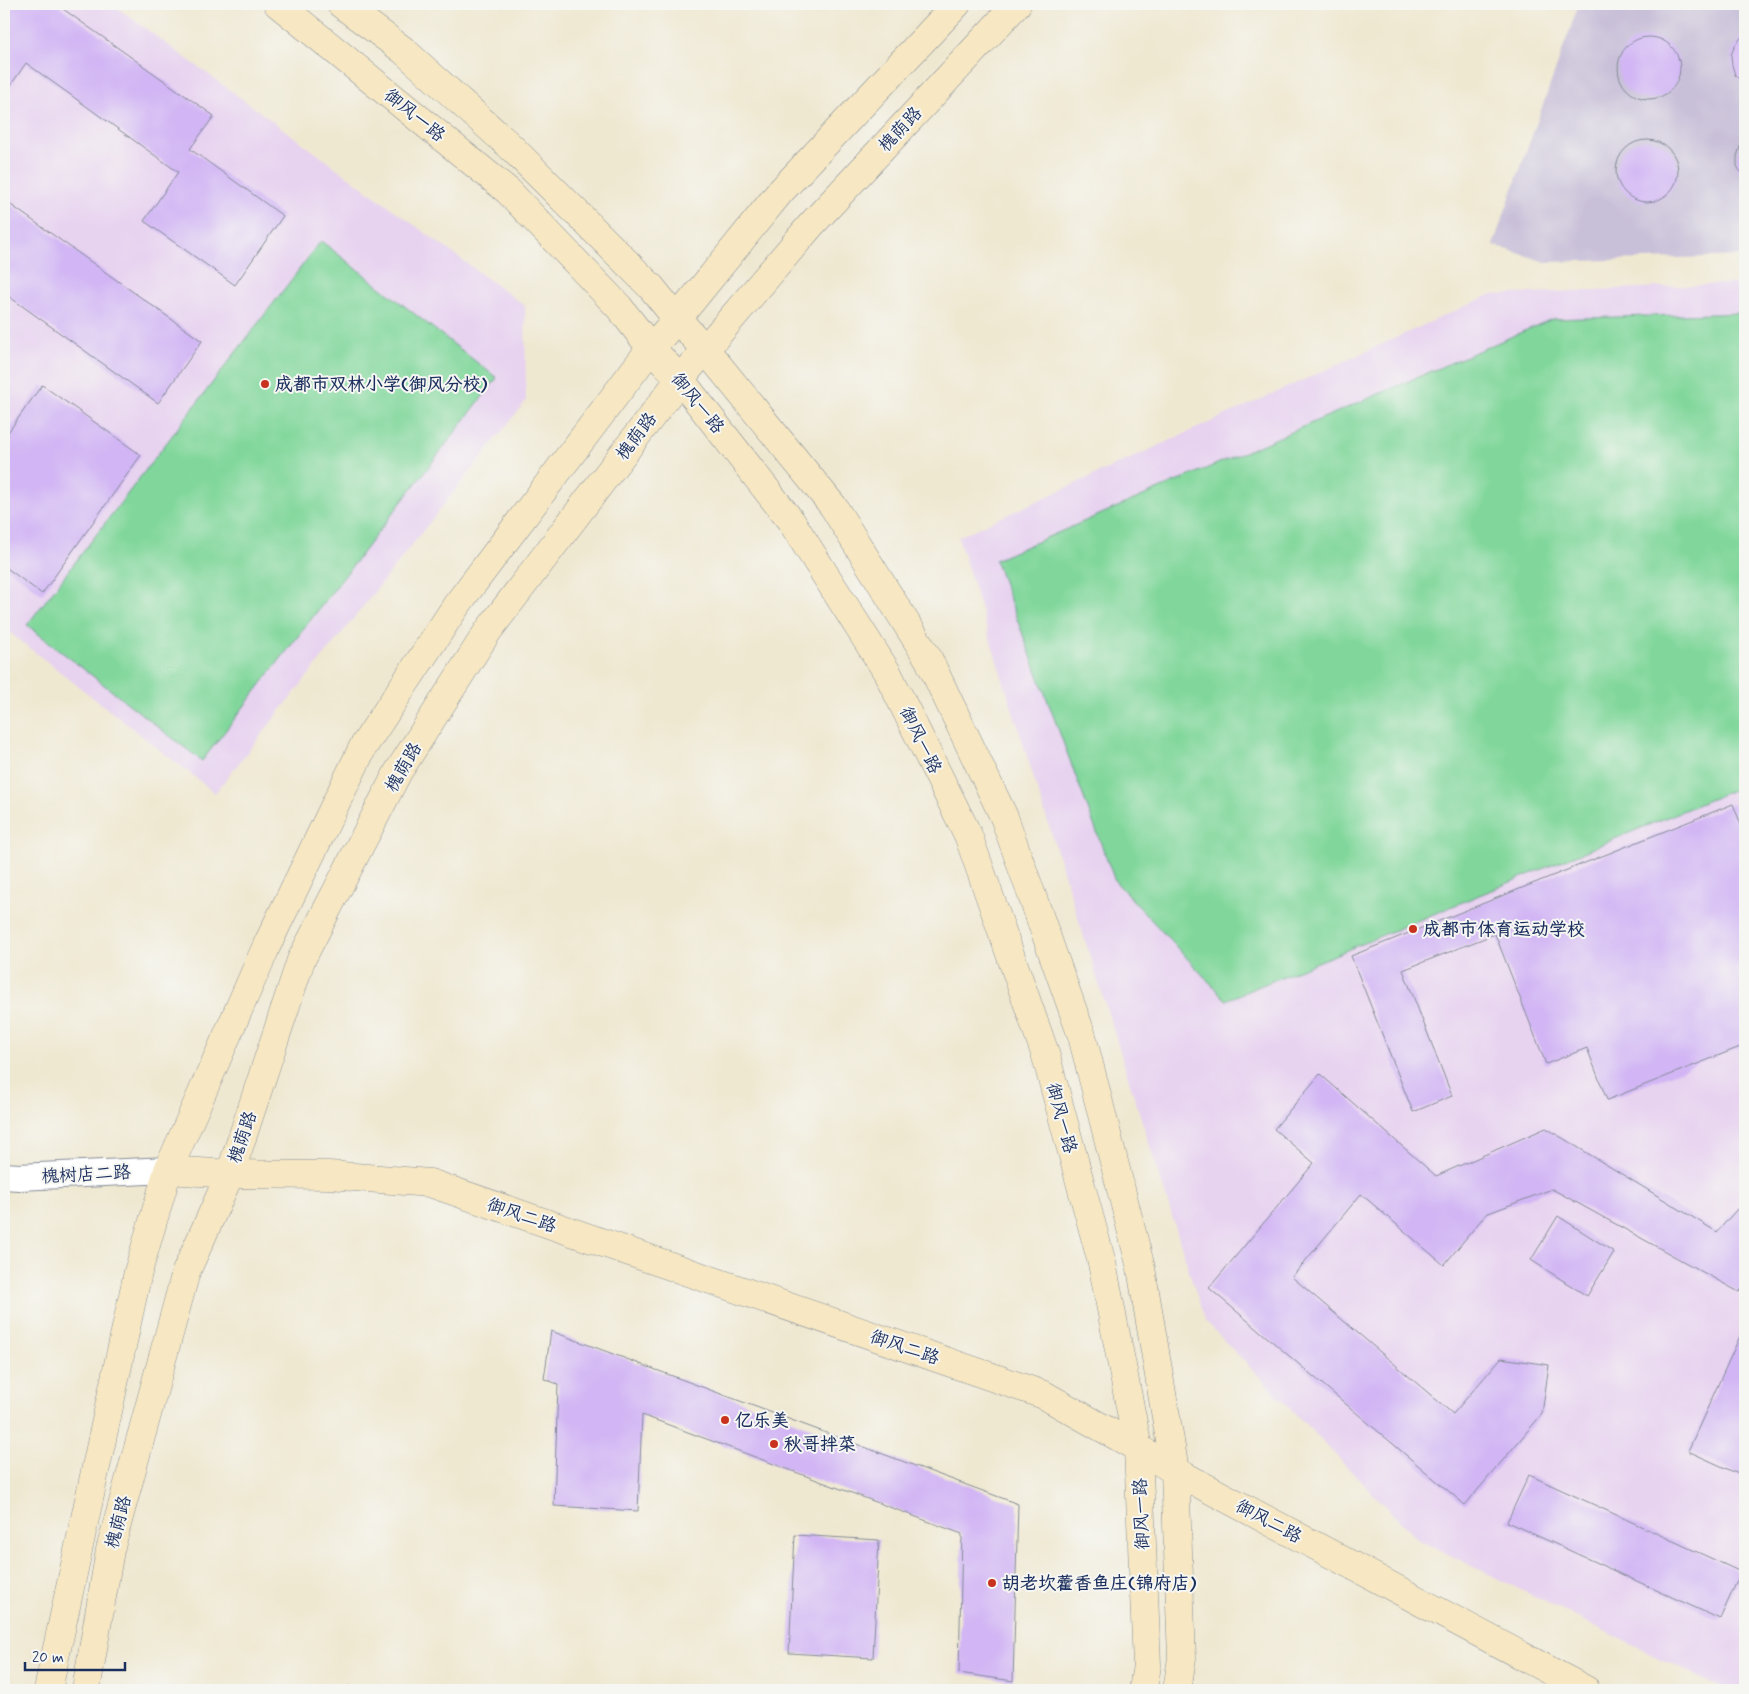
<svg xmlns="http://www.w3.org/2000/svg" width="1749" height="1694" font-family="Mynerve,'LXGW WenKai TC',sans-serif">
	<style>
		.built { fill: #e7d2f0 }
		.industrial { fill: #c8bfd8 }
		.green { fill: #81d79b; stroke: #4e837c }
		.building { fill: #d1b5f4 }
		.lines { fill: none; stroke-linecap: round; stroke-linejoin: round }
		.street-casing { stroke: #858c98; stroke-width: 28 }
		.secondary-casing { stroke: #858c98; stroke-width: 29 }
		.street { stroke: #fff; stroke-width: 26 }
		.secondary { stroke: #f7e8c3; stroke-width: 28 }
		.poi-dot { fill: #c8321e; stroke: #f6f6f2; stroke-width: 2 }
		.labels { text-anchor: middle; stroke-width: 4; stroke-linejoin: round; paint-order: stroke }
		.street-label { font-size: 18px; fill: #1b2f5e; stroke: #f6f6f2 }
		.poi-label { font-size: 18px; font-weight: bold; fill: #1b2f5e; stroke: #f6f6f2; text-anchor: start }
	</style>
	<rect width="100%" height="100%" fill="#f6f6f2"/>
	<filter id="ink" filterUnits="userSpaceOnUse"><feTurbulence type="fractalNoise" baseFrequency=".02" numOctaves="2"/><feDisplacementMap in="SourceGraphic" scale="10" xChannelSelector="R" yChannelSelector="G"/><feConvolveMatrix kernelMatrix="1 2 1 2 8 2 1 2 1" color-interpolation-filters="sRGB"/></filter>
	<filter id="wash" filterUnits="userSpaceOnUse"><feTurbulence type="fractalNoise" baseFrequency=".0096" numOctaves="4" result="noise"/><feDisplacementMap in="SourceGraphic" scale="20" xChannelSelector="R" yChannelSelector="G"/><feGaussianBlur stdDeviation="1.12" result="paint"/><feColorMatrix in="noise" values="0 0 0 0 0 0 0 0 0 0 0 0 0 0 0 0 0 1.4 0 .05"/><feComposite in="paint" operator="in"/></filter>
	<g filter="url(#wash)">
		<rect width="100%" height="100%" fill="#efe8d1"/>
		<path class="built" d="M4,4H112L525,306L526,401L215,793L4,628V368L10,359L4,354Z
			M1745,283V1690H1725L1417,1539L1205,1321L958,537L1490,295Z"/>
		<path class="industrial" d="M1579,4H1745V256L1546,262L1493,245Z"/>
		<path class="green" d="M321,241L497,378L202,761L27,625Z
			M1745,313V785L1226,1000L1115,881L995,560L1552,319Z"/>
		<g id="blocks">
			<path class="building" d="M4,4H56L214,116L190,149L283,216L235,285L144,221L178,172L26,63L4,95Z
				M1745,33V85L1735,75L1732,65L1731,55L1735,45Z
				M1618 68a31 31 0 1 1 62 0a31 31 0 1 1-62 0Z
				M1745,139V181L1737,166V156L1740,147Z
				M1616 171a31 31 0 1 1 62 0a31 31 0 1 1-62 0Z
				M4,200L202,341L158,403L4,293Z
				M42,385L141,455L42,594L4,566V438Z
				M1733,804L1745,835V1045L1607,1100L1587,1048L1546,1064L1495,934L1403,970L1452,1096L1413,1112L1351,956Z
				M1320,1074L1436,1176L1546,1128L1717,1232L1745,1200V1285L1739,1292L1552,1189L1486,1214L1444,1265L1361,1194L1292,1277L1453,1414L1501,1358L1549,1365L1542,1414L1465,1505L1209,1288L1314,1163L1274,1129Z
				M1558,1216L1614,1252L1587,1296L1531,1260Z
				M1745,1325V1477L1688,1451Z
				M551,1331L1018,1504L1013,1681L959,1673L962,1534L642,1415L638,1511L554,1506L558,1384L544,1379Z
				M1529,1475L1741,1572L1720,1619L1507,1522Z
				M795,1535L879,1540L873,1658L789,1653Z
				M348,1686L366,1689V1690H347Z"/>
		</g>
	</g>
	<g filter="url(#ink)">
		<use href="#blocks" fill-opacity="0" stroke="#858c98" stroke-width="1"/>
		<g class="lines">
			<g class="street-casing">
				<path id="street" d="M4,1176L19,1177L168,1170"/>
			</g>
			<g class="secondary-casing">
				<path id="secondary" d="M278,4L508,191L619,307L651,348L680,379L791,521L887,672L968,835L1045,1053L1102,1263L1138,1448L1147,1665L1143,1690
					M341,4L403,50L511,147L651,287L677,319L705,349L833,506L928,658L1004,817L1082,1036L1141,1268L1175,1471L1182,1658L1177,1690
					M168,1170L230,1174L329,1175L430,1183L1044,1395L1138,1448L1175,1471L1586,1690
					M48,1690L138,1272L168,1170L267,945L363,747L456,606L651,348L677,319L780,192L957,4
					M86,1690L110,1550L186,1272L230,1174L301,960L398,772L488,631L680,379L811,225L1017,4"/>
			</g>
			<use href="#street" class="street"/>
			<use href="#secondary" class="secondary"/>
		</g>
	</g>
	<g class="poi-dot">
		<circle cx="265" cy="384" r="5"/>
		<circle cx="1413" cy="929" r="5"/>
		<circle cx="725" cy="1420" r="5"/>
		<circle cx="774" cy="1444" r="5"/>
		<circle cx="992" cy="1583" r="5"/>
	</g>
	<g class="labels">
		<g class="street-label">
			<text transform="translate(415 115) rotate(39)" y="6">御风一路</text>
			<text transform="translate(900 129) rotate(-47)" y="6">槐荫路</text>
			<text transform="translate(698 403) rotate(51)" y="6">御风一路</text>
			<text transform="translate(636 436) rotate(-53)" y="6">槐荫路</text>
			<text transform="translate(921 740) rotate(64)" y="6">御风一路</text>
			<text transform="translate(403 767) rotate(-60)" y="6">槐荫路</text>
			<text transform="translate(1062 1118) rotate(75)" y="6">御风一路</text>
			<text transform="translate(242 1137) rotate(-71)" y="6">槐荫路</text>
			<text transform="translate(86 1174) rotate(-3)" y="6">槐树店二路</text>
			<text transform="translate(522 1215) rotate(19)" y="6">御风二路</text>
			<text transform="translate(905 1347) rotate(19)" y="6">御风二路</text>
			<text transform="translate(1141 1514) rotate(-92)" y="6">御风一路</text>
			<text transform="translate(1269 1521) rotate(28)" y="6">御风二路</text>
			<text transform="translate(118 1522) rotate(-75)" y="6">槐荫路</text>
		</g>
		<g class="poi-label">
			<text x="275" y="390">成都市双林小学(御风分校)</text>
			<text x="1423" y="935">成都市体育运动学校</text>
			<text x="735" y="1426">亿乐美</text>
			<text x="784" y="1450">秋哥拌菜</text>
			<text x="1002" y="1589">胡老坎藿香鱼庄(锦府店)</text>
		</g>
	</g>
	<rect width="1749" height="1694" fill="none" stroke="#f6f6f2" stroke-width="20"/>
	<path d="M25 1662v8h100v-8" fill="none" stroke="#1b2f5e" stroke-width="2.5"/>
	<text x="32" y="1662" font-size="15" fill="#1b2f5e" stroke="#f6f6f2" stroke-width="4" paint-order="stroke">20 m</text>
</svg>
